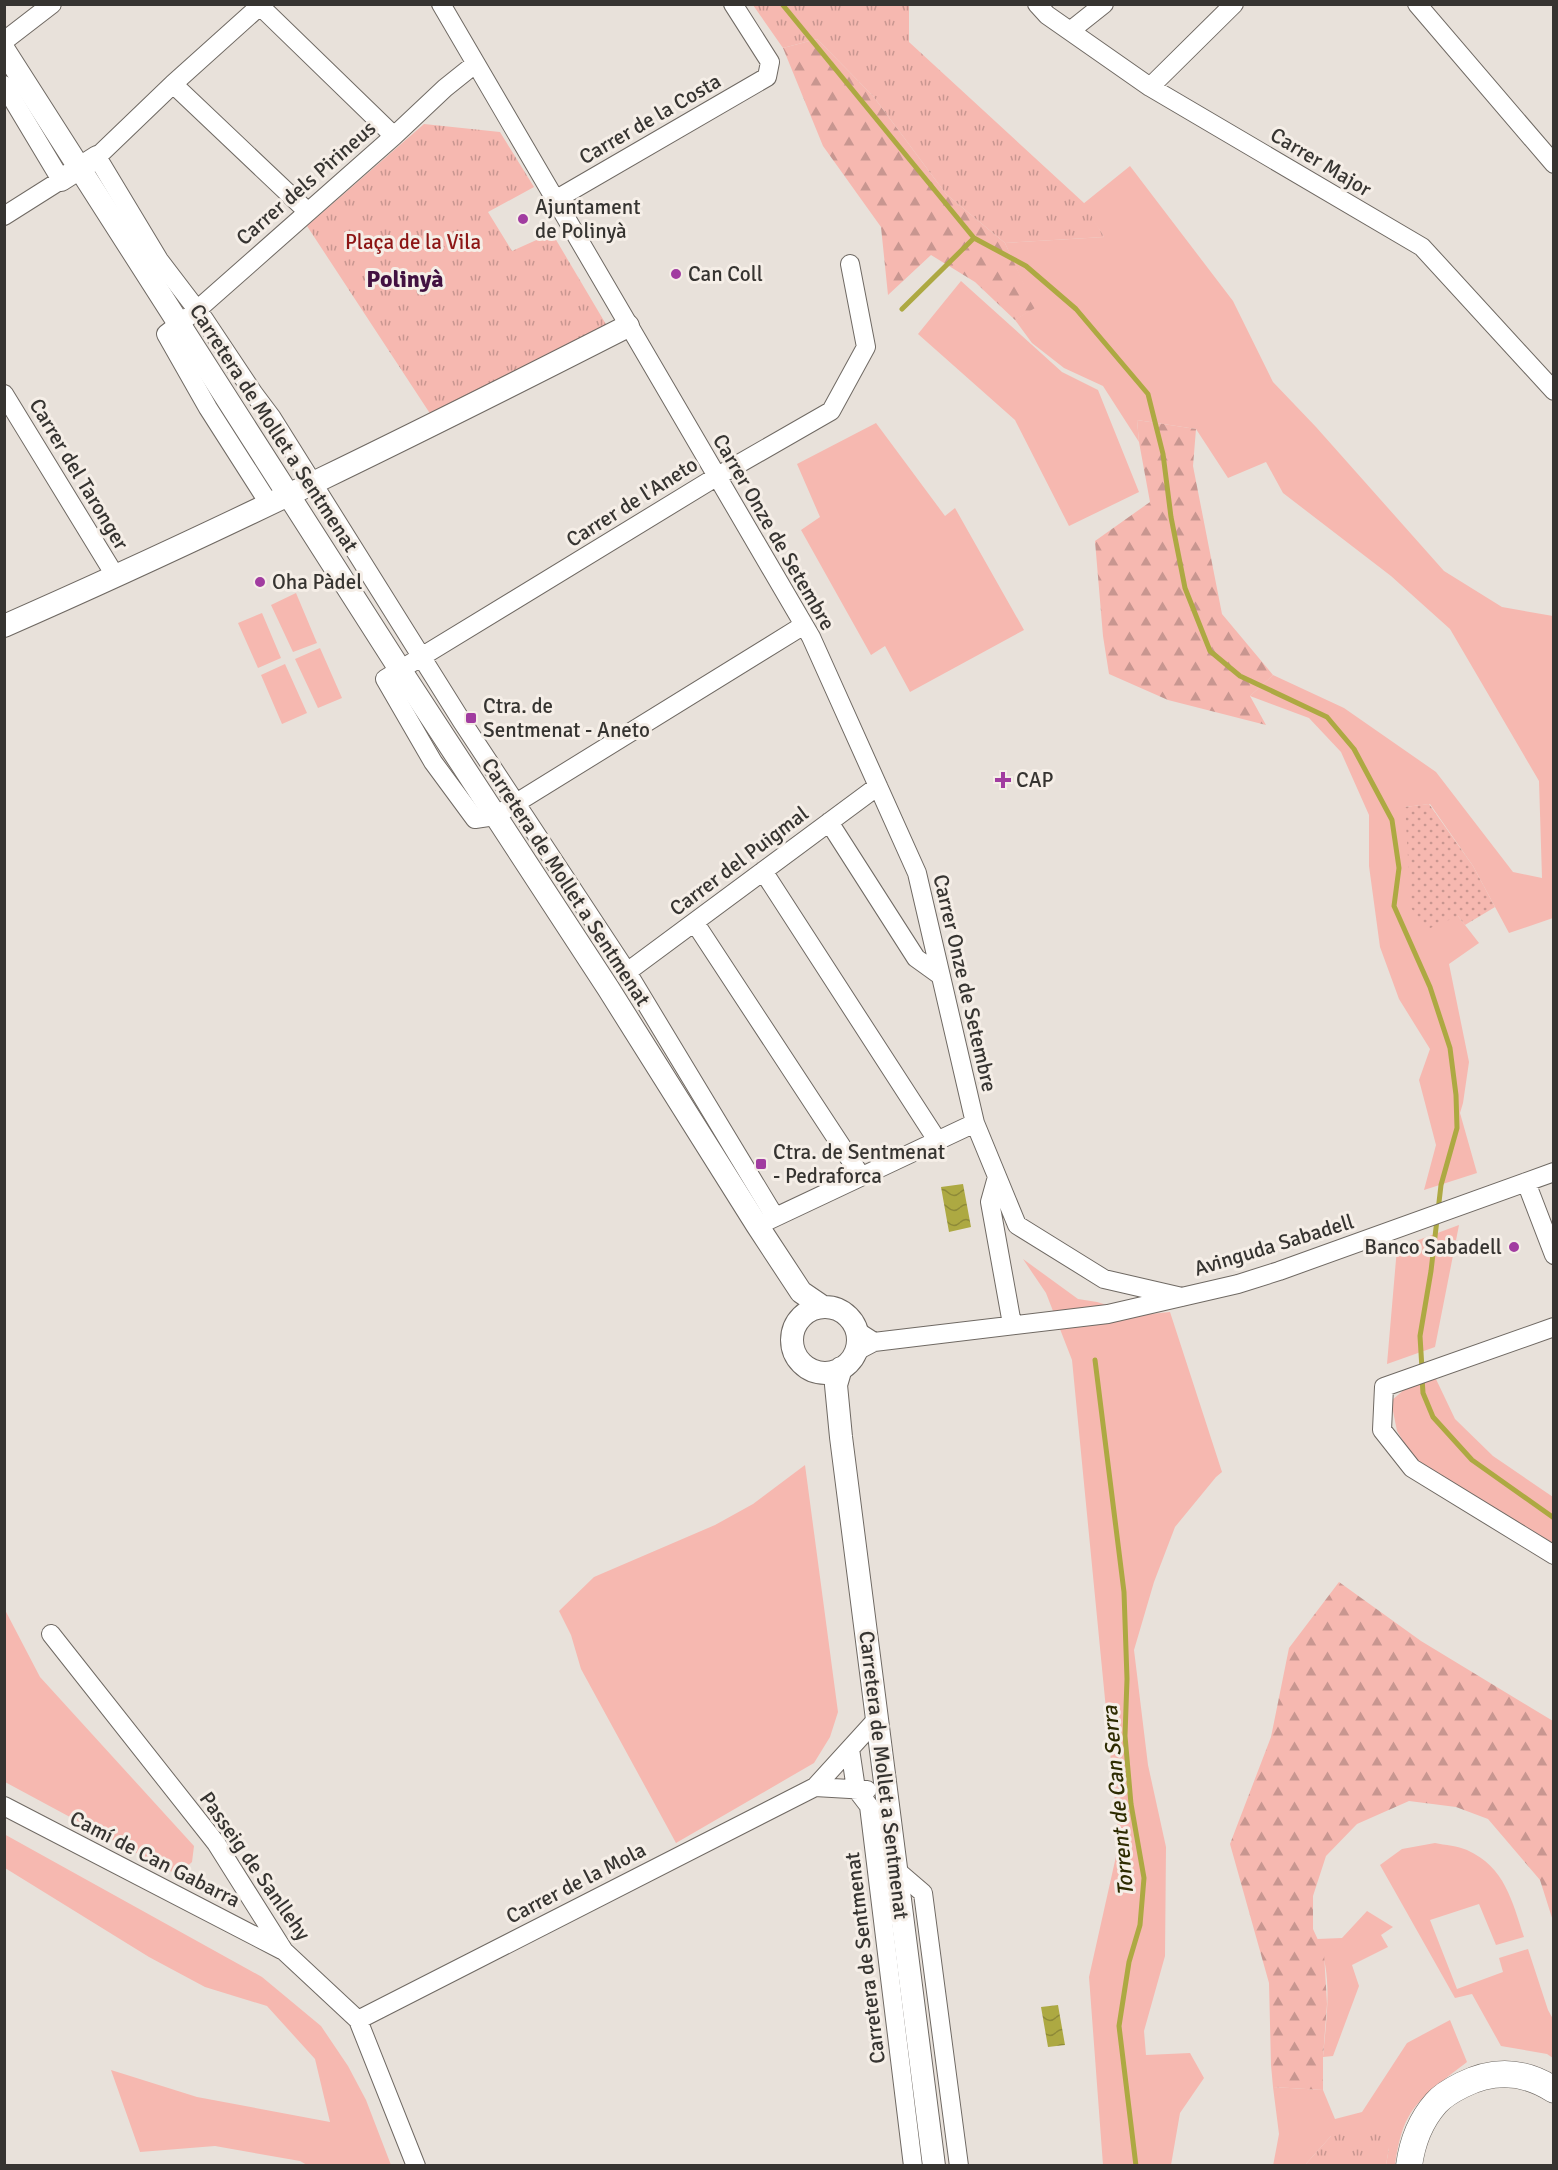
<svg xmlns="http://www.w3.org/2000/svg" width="1558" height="2170" font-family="Signika,sans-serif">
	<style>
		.grass { fill: #f6b8b0 }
		.forest { fill: url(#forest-firs) }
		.park { fill: url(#park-tufts) }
		.garden { fill: url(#garden-dots) }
		.water { fill: url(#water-waves) }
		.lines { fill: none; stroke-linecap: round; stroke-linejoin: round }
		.stream { stroke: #ada942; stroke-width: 5 }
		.minor-casing { stroke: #6f6963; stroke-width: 20 }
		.tertiary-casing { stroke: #6f6963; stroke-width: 24 }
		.secondary-casing { stroke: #6f6963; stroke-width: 27 }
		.minor { stroke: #fff; stroke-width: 18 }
		.tertiary { stroke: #fff; stroke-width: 22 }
		.secondary { stroke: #fff; stroke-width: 26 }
		.poi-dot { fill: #a13ca0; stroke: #f5eee7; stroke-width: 2 }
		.labels { text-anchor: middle; stroke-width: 6; stroke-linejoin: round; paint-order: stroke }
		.street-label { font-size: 21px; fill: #363431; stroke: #f5eee7 }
		.poi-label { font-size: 21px; fill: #363431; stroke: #f5eee7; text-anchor: start }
		.park-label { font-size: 21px; fill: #8d1514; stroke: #f5eee7 }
		.water-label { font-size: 22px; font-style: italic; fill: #2d2b00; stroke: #f5eee7 }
		.quarter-label { font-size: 24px; font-weight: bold; fill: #421141; stroke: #f5eee7 }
	</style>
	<defs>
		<pattern id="forest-firs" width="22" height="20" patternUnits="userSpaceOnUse" patternTransform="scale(1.5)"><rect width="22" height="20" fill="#f6b8b0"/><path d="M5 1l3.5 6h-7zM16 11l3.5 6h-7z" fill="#c89690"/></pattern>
		<pattern id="park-tufts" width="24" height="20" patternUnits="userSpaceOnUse" patternTransform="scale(1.5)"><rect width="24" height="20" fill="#f6b8b0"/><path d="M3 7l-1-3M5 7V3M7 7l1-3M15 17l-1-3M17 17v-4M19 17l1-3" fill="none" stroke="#c89690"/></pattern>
		<pattern id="garden-dots" width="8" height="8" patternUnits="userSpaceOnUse" patternTransform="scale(1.5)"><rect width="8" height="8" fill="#f6b8b0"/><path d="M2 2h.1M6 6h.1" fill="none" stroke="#c89690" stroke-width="1.8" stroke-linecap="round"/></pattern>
		<pattern id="water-waves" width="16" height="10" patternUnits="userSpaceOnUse" patternTransform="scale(1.5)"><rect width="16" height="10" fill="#ada942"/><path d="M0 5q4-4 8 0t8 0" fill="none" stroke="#8e8a38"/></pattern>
	</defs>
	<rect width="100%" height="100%" fill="#e8e1da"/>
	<path class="grass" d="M1130,166L1233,301L1273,382L1316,427L1444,571L1502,607L1553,616V918L1509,933L1473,866L1430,804L1405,807L1458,916L1479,943L1449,964L1469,1062L1463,1103L1460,1113L1477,1173L1424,1190L1436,1145L1419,1080L1430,1049L1399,999L1380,947L1369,866V815L1341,752L1309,718L1250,696L1273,675L1344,708L1436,772L1513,872L1542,878L1539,781L1450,629L1391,576L1283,493L1266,462L1228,478L1196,429L1137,420L1139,442L1103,386L1064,368L1032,343L1015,320L1034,308L1005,243L1104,237L1083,204Z
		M961,281L1062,372L1098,390L1139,492L1069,526L1015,420L918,334Z
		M876,423L945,516L955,508L1024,630L910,692L885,646L871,655L801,530L820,517L797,464Z
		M296,593L317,643L293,652L271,605Z
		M262,613L281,658L258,668L238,623Z
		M320,648L342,698L318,708L295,659Z
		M285,664L307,713L282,724L261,675Z
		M1459,1225L1435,1347L1387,1364L1397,1248Z
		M1023,1259L1078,1299L1097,1302L1140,1315L1170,1312L1222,1472L1216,1477L1175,1527L1154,1582L1134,1650L1148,1765L1166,1847L1165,1956L1144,2031L1146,2055L1190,2053L1204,2078L1180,2113L1171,2165H1103L1089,1977L1119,1843L1072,1360L1046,1293Z
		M1435,1377L1455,1419L1493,1456L1553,1497V1543L1414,1459L1397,1431L1391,1401L1406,1388Z
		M805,1465L838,1712L830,1737L814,1763L676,1843L581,1669L571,1635L559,1611L594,1577L715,1525L753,1504Z
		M4,1608L40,1677L194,1846L192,1862L182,1871L172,1872L5,1782Z
		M4,1834L262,1977L321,2026L348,2066L366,2100L391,2165H307L300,2161L215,2146L140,2152L111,2070L197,2097L330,2122L315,2059L267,2006L205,1987L149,1957L5,1868Z
		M1435,1843C1445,1845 1458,1846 1467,1850C1505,1867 1512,1901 1524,1937L1496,1945L1479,1904L1430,1920L1457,1989L1503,1972L1499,1958L1528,1949L1548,2010L1553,2019V2058L1547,2054L1501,2046L1472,1994L1455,1998L1380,1865L1402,1849Z
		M1367,1911L1393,1927L1381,1935L1388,1947L1352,1965L1359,1986L1333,2056L1323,2057C1326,2020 1334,1974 1317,1939L1342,1938Z
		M1450,2020L1467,2062C1449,2076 1420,2096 1409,2116C1401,2129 1397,2150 1395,2165H1386L1389,2148L1331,2136L1305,2165L1273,2166L1279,2134L1273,2087L1323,2090L1335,2119L1362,2112L1407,2043Z"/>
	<path class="forest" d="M817,39L873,96L946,194L1005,243L1035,308L1015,320L975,282L931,255L888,295L881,227L823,146L783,48Z
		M1137,420L1196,429L1193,466L1222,614L1273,675L1250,696L1266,725L1168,700L1109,674L1103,636L1095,541L1150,502L1139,442Z
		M1339,1582L1421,1641L1553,1721V1921L1540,1880L1488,1819L1456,1807L1409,1801L1357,1824L1326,1856L1313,1896V1929L1324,1953L1327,2004L1323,2057V2090L1273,2087L1271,2065L1269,1983L1230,1844L1271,1737L1289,1648Z"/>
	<path class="park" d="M753,5H909V42L1084,203L1104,237L1005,243L946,194L873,96L817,39L783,48Z
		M424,124L500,132L534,187L488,212L512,251L552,233L607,326L431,415L307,226Z
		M1378,2125L1389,2148L1386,2165H1305L1331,2136Z"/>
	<path class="garden" d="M1429,804L1473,866L1495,907L1465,925L1458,916L1428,929L1411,908L1405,807Z"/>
	<path class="water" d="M963,1184L971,1227L949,1232L941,1187Z
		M1058,2005L1065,2045L1048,2047L1041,2007Z"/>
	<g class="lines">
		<path class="stream" d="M782,4L974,238L1026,266L1076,309L1148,394L1163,454L1171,517L1185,588L1210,651L1240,676L1327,717L1354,749L1392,820L1399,868L1394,906L1430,987L1450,1048L1456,1095L1457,1128L1441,1185L1431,1271L1420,1336L1422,1369
			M902,309L974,238
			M1095,1360L1124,1592L1127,1679L1125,1736L1131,1804L1144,1878L1140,1925L1129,1962L1119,2026L1136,2166
			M1422,1378L1423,1393L1433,1417L1472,1460L1554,1518"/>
		<g class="minor-casing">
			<path id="minor" d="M262,4L173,84L97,157L159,260L204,319L254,394L272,418L461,720L627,972L775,1217
				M441,4L811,637L917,873L975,1123L1017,1225L1104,1279L1182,1297
				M1037,4L1047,15L1150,87L1422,247L1554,391
				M1417,4L1554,164
				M260,6L394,136
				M1070,31L1104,4
				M4,41L52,4
				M173,84L308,212
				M4,85L61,180L4,216
				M1150,87L1234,4
				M555,200L767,77L770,62L733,4
				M4,394L116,577
				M270,505L208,408L166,334L197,310L394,136L445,88L475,64
				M804,625L495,816L475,819L433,762L385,679L716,477L831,411L866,347L850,264
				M829,822L916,958L941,976
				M763,871L937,1140
				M695,923L861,1176
				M627,972L878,786
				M997,1177L990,1202L1012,1324
				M1526,1182L1554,1255
				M765,1222L975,1123
				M1554,1327L1384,1387L1382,1430L1412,1468L1554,1555
				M857,1331L874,1342
				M855,1352L874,1342L1108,1314L1238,1284L1279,1271L1554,1172
				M51,1634L216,1843L284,1951L358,2020L416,2166
				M850,1749L856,1789L869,1806L913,2166
				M815,1787L867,1790
				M4,1806L282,1950
				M895,1869L923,1893L959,2166
				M358,2020L815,1787L876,1720"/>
		</g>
		<g class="tertiary-casing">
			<path id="tertiary" d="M4,50L401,671L608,988L757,1225L801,1292L823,1307
				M61,180L97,157
				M4,626C216,533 422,431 628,326
				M792 1340a33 33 0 1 1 66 0a33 33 0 1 1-66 0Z
				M841,1368L836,1385L841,1437L934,2166"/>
		</g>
		<g class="secondary-casing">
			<path id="secondary" d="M1409,2166C1412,2143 1421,2120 1436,2103C1443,2095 1454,2089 1462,2085C1494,2069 1525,2071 1554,2090"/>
		</g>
		<use href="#minor" class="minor"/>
		<use href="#tertiary" class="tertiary"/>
		<use href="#secondary" class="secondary"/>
	</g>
	<g class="poi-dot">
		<circle cx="523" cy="219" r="6"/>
		<circle cx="676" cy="274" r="6"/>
		<circle cx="260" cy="582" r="6"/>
		<rect x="465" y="712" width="12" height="12" rx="3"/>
		<path d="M1000 771h6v6h6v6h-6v6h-6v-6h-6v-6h6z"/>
		<rect x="755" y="1158" width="12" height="12" rx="3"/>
		<circle cx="1514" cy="1247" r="6"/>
	</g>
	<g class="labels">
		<g class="street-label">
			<text transform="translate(650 119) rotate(-30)" y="7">Carrer de la Costa</text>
			<text transform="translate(1321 162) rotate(31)" y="7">Carrer Major</text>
			<text transform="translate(306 183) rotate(-41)" y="7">Carrer dels Pirineus</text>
			<text transform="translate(274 428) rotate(57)" y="7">Carretera de Mollet a Sentmenat</text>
			<text transform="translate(79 474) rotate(59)" y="7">Carrer del Taronger</text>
			<text transform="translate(632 502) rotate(-32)" y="7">Carrer de l'Aneto</text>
			<text transform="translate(774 532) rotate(60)" y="7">Carrer Onze de Setembre</text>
			<text transform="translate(739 861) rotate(-37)" y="7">Carrer del Puigmal</text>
			<text transform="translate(566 882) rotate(57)" y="7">Carretera de Mollet a Sentmenat</text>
			<text transform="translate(965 983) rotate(77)" y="7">Carrer Onze de Setembre</text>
			<text transform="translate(1274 1245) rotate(-17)" y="7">Avinguda Sabadell</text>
			<text transform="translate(884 1775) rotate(83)" y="7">Carretera de Mollet a Sentmenat</text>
			<text transform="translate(155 1859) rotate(27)" y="7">Camí de Can Gabarra</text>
			<text transform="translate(255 1866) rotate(55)" y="7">Passeig de Sanllehy</text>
			<text transform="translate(576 1883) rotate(-27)" y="7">Carrer de la Mola</text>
			<text transform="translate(865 1958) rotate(-97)" y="7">Carretera de Sentmenat</text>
		</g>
		<g class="poi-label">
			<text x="535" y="214">Ajuntament<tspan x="535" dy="24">de Polinyà</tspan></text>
			<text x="688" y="281">Can Coll</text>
			<text x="272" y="589">Oha Pàdel</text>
			<text x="483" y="713">Ctra. de<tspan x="483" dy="24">Sentmenat - Aneto</tspan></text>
			<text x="1016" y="787">CAP</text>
			<text x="773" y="1159">Ctra. de Sentmenat<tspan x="773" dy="24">- Pedraforca</tspan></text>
			<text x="1502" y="1254" text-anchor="end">Banco Sabadell</text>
		</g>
		<g class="park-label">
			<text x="413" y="249">Plaça de la Vila</text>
		</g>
		<g class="water-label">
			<text transform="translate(1117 1801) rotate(-95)" y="8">Torrent de Can Serra</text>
		</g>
		<g class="quarter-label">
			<text x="405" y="287">Polinyà</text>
		</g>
	</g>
	<rect width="1558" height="2170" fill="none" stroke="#363431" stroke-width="12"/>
</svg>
